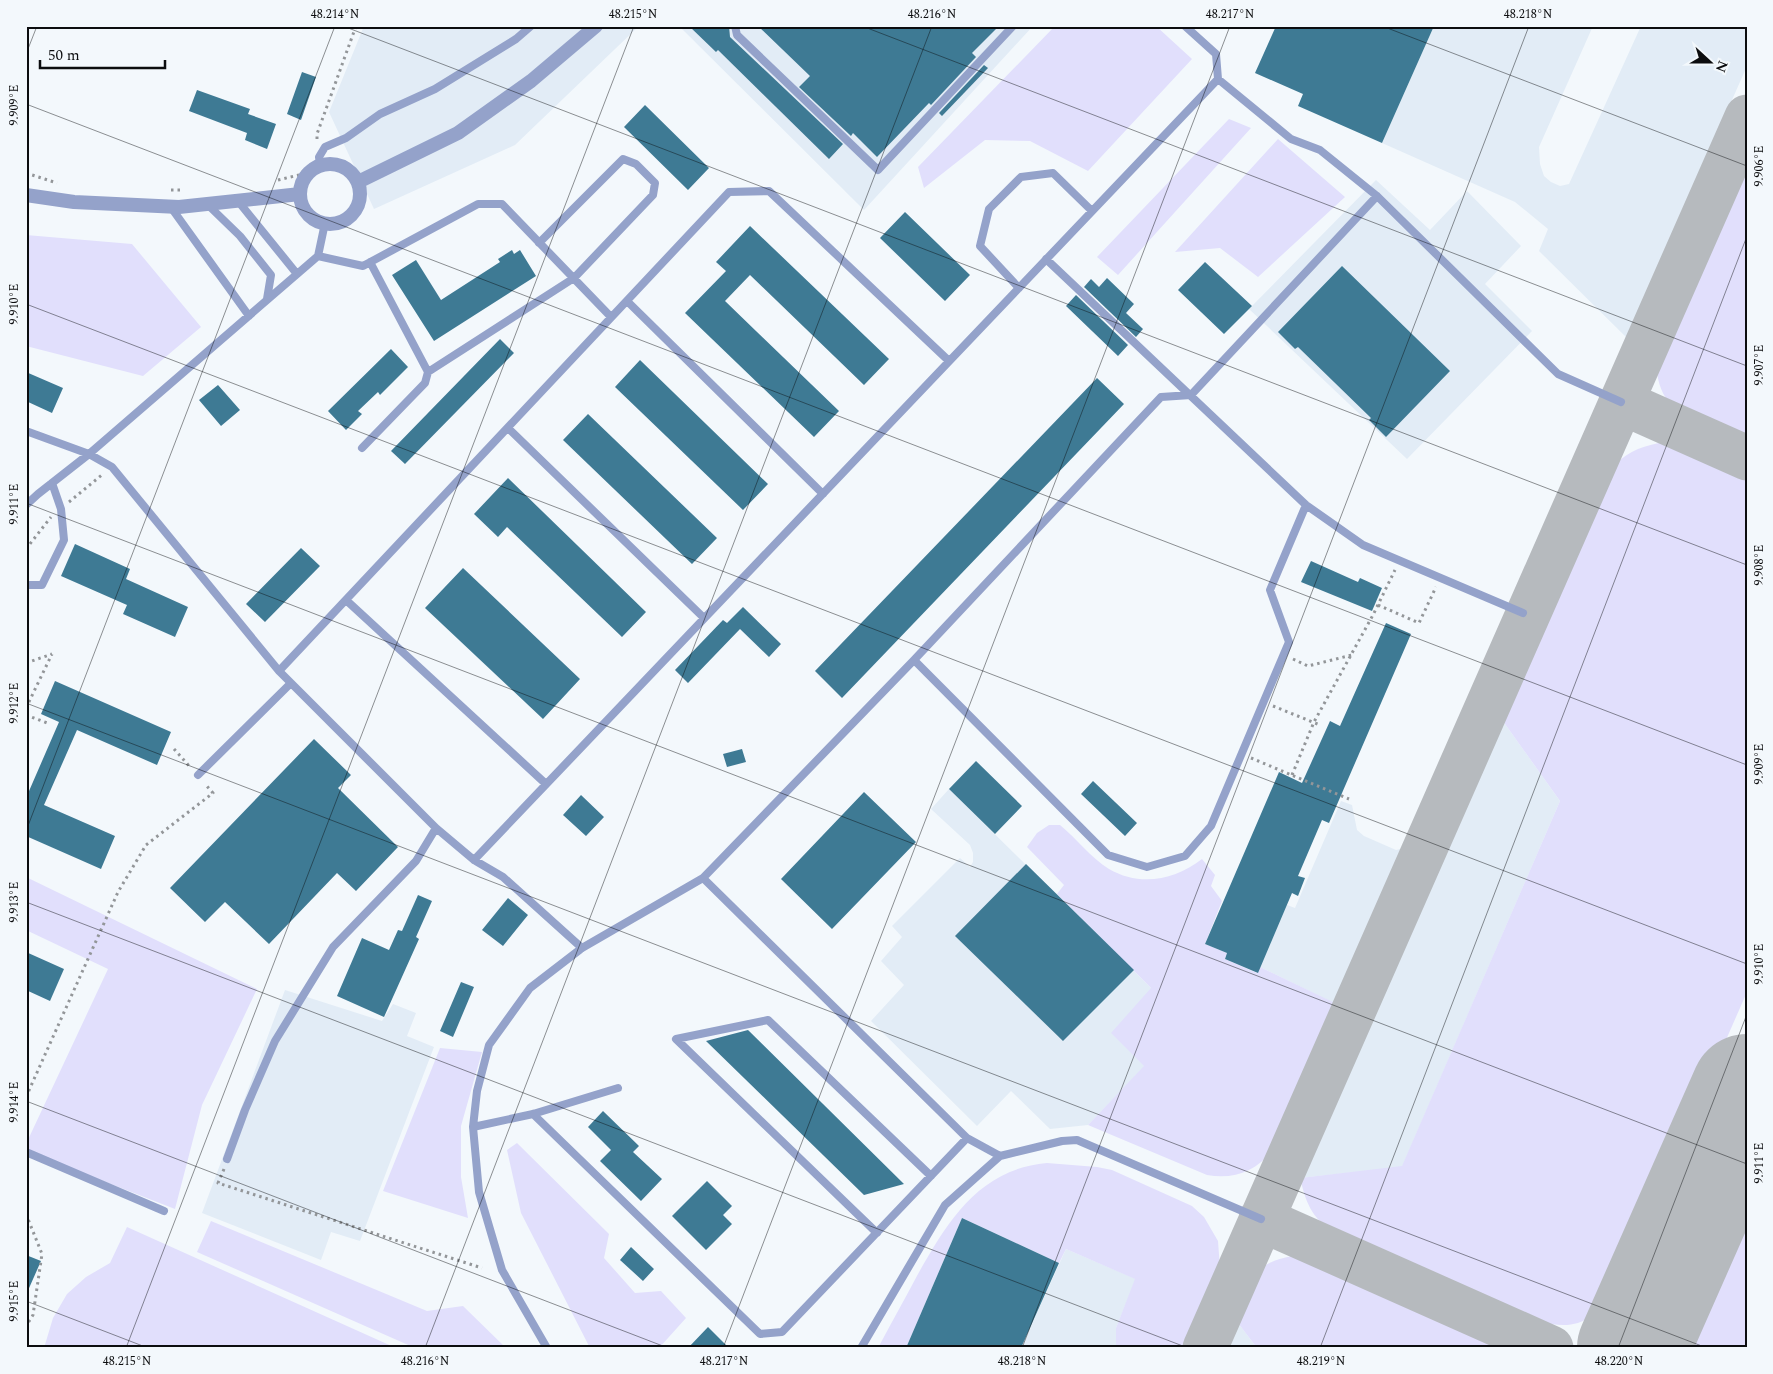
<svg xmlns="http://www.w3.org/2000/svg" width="1773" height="1374" font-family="Spectral,serif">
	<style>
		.built { fill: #e2ecf6 }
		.green { fill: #e1dffc }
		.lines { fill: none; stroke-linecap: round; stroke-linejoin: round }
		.taxiway { stroke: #b6babe; stroke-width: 45 }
		.runway { stroke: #b6babe; stroke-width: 112 }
		.building { fill: #3e7a94 }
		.path { stroke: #939699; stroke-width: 3; stroke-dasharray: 2.5 4; stroke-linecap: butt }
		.service { stroke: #94a2ca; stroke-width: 8 }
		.minor { stroke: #94a2ca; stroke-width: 14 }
		.ticks { fill: none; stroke: #0c0d0f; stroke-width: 1; stroke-opacity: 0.45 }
		.neatline { fill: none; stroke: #0c0d0f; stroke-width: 2 }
		.ticks-label { font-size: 12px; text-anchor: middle; fill: #0c0d0f }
	</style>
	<rect width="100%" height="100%" fill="#f3f8fc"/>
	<path class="built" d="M364,26H639L515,145L374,209L329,112Z
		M679,26H1033L864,210Z
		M1434,26H1593L1539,147L1540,164L1544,176L1551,182L1560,186L1569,184L1641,26H1747V66L1627,338L1539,251L1548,229L1515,202L1382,143Z
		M1376,180L1430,230L1467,191L1521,246L1485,284L1532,331L1407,459L1249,309Z
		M1500,717L1560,801L1402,1167L1300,1178Z
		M949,789L1151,988L1145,1066L1088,1125L1050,1129L1011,1091L977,1126L871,1021L904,985L881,961L902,937L892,926L960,858L970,867L973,862V853L970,845L931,809Z
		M1341,801L1352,805L1357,830L1364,836L1396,850L1409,847L1337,1008L1334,1003L1260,967L1287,905L1295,908Z
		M285,990L382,1021L393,1004L416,1013L407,1036L434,1047L360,1241L331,1232L321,1260L202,1213Z
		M1066,1249L1136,1279L1116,1328V1345L1118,1348H1021Z
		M1235,1319L1257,1348H1222Z"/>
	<path class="green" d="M1055,26H1156L1192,59L1088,171L1030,141L985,140L924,188L918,167Z
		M1229,119L1251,128L1118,275L1097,257Z
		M1278,139L1345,197L1258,277L1220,248L1175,252Z
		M1747,161V440C1727,431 1682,416 1669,402C1660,392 1657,377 1656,365Z
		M26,235L132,244L201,327L143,376L26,346Z
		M1659,443L1679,444L1747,474V992L1616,1290C1590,1323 1577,1331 1536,1321L1338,1236C1313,1219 1307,1207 1300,1178L1402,1166L1560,801L1500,717L1610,470C1624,454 1638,447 1659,443Z
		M1049,825H1060C1076,838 1091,858 1109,869C1140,887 1175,880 1202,859L1215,875L1211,886L1222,901L1205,944L1227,953L1225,959L1257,973L1260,967L1335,1003L1337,1008L1273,1150C1256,1171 1234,1180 1207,1175L1088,1125L1144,1066L1111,1033L1151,988L1057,894L1064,885L1027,847L1037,833Z
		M26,877L257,989L202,1105L175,1209L26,1151V1144L108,969L26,930Z
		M440,1048L482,1052L461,1126V1177L468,1218L383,1191Z
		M517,1143L609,1234L604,1258L635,1293L661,1291L686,1318L659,1348H590L521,1213L507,1150Z
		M1047,1163L1097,1167L1112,1170L1192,1206L1204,1217L1218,1241L1220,1268L1187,1348H1118L1116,1345V1328L1135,1279L1066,1249L1059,1263L962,1218L906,1348H878C891,1323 905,1299 918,1274C948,1221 979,1169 1047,1163Z
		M1747,1192V1348H1681L1685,1330Z
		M211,1221L427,1311L463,1306L506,1348H415L197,1252Z
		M127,1227L396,1348H44L53,1318L67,1294L86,1277L110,1263Z
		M1292,1256L1304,1257L1511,1348H1257L1235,1319C1251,1283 1249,1264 1292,1256Z"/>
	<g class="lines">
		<path class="taxiway" d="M1621,402L1747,458
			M1261,1219L1551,1348
			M1205,1348L1747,117
			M1623,1348L1643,1324"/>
		<path class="runway" d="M1633,1348L1747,1090"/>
	</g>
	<path class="building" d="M689,26H729L730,37L843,144L829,159L718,50L716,52Z
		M758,26H999L972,53L976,57L931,105L929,103L877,157L853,133L851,136L799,87L810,76Z
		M1276,26H1434L1382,143L1298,106L1303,94L1255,73Z
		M984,65L988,68L942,116L939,113Z
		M302,72L316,77L301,120L287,114Z
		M197,90L250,109L248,114L276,124L267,149L245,140L247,133L189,111Z
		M645,105L709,168L688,190L624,127Z
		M905,212L970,275L945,301L880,238Z
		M750,226L889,359L864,385L750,275L725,301L839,411L814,437L685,313L726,271L716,262Z
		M512,250L514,254L520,250L536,276L434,341L392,275L416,260L441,300L500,262L498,259Z
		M1205,262L1252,306L1224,334L1178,290Z
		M1342,266L1450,371L1386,437L1369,420L1371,418L1298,347L1295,349L1278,332Z
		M1107,278L1134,304L1126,313L1143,329L1136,337L1084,287L1091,279L1099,287Z
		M1076,295L1128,345L1118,356L1066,306Z
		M500,339L514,353L405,464L391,451Z
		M391,349L408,367L380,395L378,392L358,411L362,414L346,430L328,411Z
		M640,360L768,484L743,510L615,387Z
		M26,372L63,388L52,413L26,401Z
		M1097,378L1124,404L842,698L815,671Z
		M218,385L240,410L221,426L199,400Z
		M588,414L717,538L692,564L563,440Z
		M508,478L646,612L622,637L507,527L498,537L474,514Z
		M75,544L130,569L126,579L188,607L175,637L123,614L127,605L61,576Z
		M301,548L320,566L265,622L246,604Z
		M1311,561L1358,582L1360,578L1382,588L1372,611L1301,582Z
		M463,568L580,679L543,719L425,608Z
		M743,607L781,644L769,657L740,629L688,683L675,670L723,620L727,623Z
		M1386,623L1411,634L1329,823L1322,820L1298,876L1305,878L1298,896L1292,893L1258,973L1225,959L1227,953L1205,944L1279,772L1302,783L1330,721L1340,726Z
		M55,681L171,732L157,765L77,730L44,805L115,836L101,869L26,836V798L59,722L41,714Z
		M314,739L351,775L338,788L398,847L356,891L337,873L269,944L225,902L205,922L170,888Z
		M742,749L746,762L727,767L723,754Z
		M976,761L1022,806L995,834L949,789Z
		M1093,781L1137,823L1125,836L1081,794Z
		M864,792L916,842L832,929L781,879Z
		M581,795L604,817L586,836L563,815Z
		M1026,864L1134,970L1063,1041L955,936Z
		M418,895L432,901L416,937L419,939L384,1017L337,996L362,938L389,950L398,930L402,931Z
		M508,898L528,915L503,946L482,930Z
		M26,952L64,969L50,1001L26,990Z
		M461,982L474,987L453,1037L440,1031Z
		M748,1030L904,1184L864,1195L706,1041Z
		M603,1111L639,1146L633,1152L662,1179L641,1201L600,1161L611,1150L588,1127Z
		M707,1181L732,1206L723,1215L732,1224L706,1250L672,1216Z
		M962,1218L1059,1263L1021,1348H906Z
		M631,1247L654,1269L643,1281L620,1260Z
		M26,1255L41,1261L26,1295Z
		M708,1327L729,1348H688Z"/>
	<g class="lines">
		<path class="path" d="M317,139V134L356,26
			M26,173L57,183
			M278,180L299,175L310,165
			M171,190H184
			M69,502L103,474
			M26,549L51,517
			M1378,605L1419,623L1436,587
			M1293,659L1308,666L1352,655
			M26,663L52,654
			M1273,706L1320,725
			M26,708L52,654
			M26,715L50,724
			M174,749L191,768
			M1251,758L1349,799
			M1292,775L1314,722L1373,615L1395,570
			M26,1097L118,892L146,845L213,793L205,784
			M224,1169L218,1183L482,1268
			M26,1214L42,1254L33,1315L26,1326"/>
		<path class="service" d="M735,26L737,35L878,170L1013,26
			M1185,26L1216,54L1218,79
			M320,165L319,157L325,147L346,138L380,114L435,89L516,39L531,26
			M238,201L297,274
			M207,204L240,236L271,275L267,299
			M170,206L249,316
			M318,256L363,266L478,204H502L611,317
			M1046,259L1306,505L1363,545L1523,613
			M370,262L428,372L574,278L653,195L655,183L636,164L623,159L539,243
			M1019,288L980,246L989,209L1021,177L1053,173L1092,211
			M627,301L823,494
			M508,428L704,618
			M26,431L89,454L112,467L279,671L436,828L474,860L503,877L582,948
			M362,448L425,383L428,372
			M26,505L38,494L89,454L318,256L325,223
			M26,585H42L64,540L61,509L52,483
			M346,600L546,784
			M914,660L1108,855L1147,867L1185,856L1211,826L1289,642L1270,590L1306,505
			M279,671L729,192L769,191L949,361
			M198,775L291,683
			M474,860L1218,79L1291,139L1320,150L1377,196L1558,374L1621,402
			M703,878L967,1138L1000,1156
			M533,1114L760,1334L782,1332L967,1138
			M473,1127L533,1114L618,1088
			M26,1152L164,1211
			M227,1159L245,1110L275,1041L333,947L416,861L436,828
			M877,1233L676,1039L768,1020L931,1176
			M547,1348L502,1270L479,1192L473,1127L477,1091L489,1045L530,988L582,948L703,878L914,660L1161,397L1191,395L1377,196
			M861,1348L945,1205L1000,1156L1062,1141L1077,1140L1261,1219"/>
		<path class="minor" d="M300 194a30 30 0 1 1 60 0a30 30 0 1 1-60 0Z
			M358,182L458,133L531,81L596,26
			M26,195L74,202L179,207L300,194"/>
	</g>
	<path class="ticks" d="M343,26L1747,565M862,26L1747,366M1382,26L1747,166M26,54L37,26M26,104L1747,765M26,304L1747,964M26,503L1747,1164M26,703L1707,1348M26,831L335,26M26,902L1188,1348M26,1101L668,1348M26,1301L148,1348M126,1348L634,26M425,1348L932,26M723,1348L1230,26M1022,1348L1529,26M1320,1348L1747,236M1618,1348L1747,1014"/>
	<rect width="1773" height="1374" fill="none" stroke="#f3f8fc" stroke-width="55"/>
	<g transform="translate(1710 62) rotate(111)" stroke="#f3f8fc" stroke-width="4" paint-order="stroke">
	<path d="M0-4L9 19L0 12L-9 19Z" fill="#0c0d0f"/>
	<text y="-8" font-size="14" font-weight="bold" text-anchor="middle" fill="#0c0d0f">N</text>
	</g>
	<path d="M40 60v8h125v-8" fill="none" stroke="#0c0d0f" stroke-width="2.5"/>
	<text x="48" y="60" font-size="15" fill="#0c0d0f" stroke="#f3f8fc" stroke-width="4" paint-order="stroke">50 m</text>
	<rect x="28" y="28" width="1718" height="1318" class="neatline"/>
	<g class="ticks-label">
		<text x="335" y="18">48.214°N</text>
		<text x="633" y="18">48.215°N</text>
		<text x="932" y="18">48.216°N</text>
		<text x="1230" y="18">48.217°N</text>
		<text x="1528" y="18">48.218°N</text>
		<text transform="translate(14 105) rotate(-90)" y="4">9.909°E</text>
		<text transform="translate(1759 166) rotate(-90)" y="4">9.906°E</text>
		<text transform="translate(14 304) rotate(-90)" y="4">9.910°E</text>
		<text transform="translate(1759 365) rotate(-90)" y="4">9.907°E</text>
		<text transform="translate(14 504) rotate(-90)" y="4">9.911°E</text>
		<text transform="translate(1759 565) rotate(-90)" y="4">9.908°E</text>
		<text transform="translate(14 703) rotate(-90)" y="4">9.912°E</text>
		<text transform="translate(1759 764) rotate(-90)" y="4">9.909°E</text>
		<text transform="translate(14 902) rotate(-90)" y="4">9.913°E</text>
		<text transform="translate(1759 964) rotate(-90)" y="4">9.910°E</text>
		<text transform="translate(14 1102) rotate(-90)" y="4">9.914°E</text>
		<text transform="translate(1759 1163) rotate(-90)" y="4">9.911°E</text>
		<text transform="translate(14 1301) rotate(-90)" y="4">9.915°E</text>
		<text x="127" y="1365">48.215°N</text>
		<text x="425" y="1365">48.216°N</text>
		<text x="724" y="1365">48.217°N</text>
		<text x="1022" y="1365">48.218°N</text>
		<text x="1321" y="1365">48.219°N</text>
		<text x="1619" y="1365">48.220°N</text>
	</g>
</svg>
